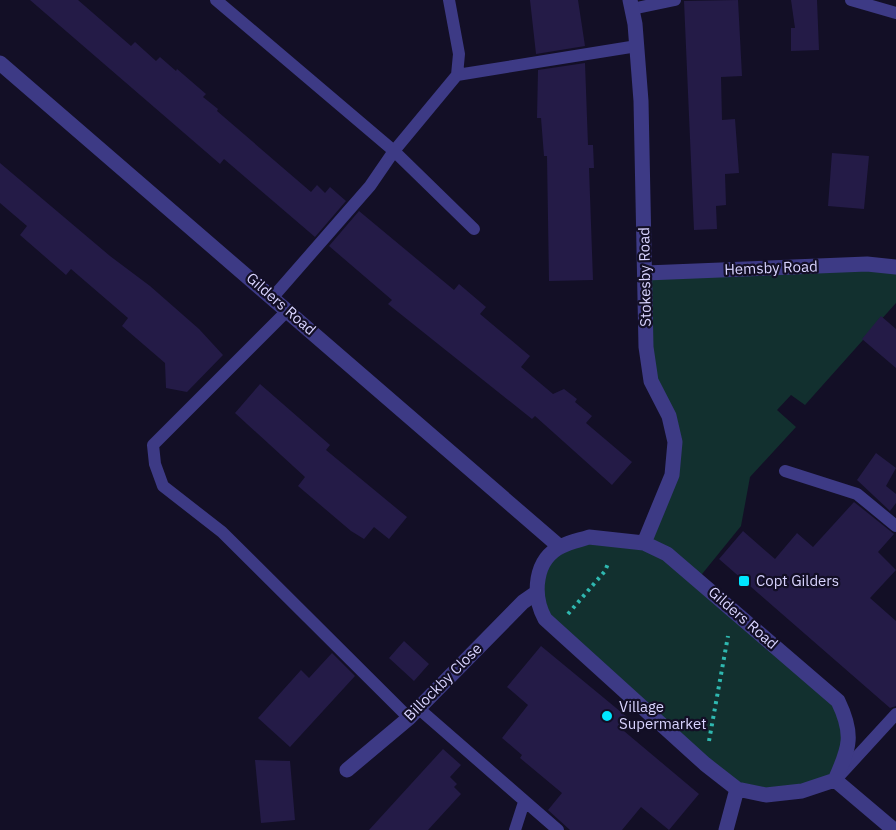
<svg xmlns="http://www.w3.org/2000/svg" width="896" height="830" font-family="'IBM Plex Sans',sans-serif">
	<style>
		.green { fill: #12302f }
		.building { fill: #241b47 }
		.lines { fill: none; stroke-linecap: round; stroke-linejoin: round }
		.path { stroke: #2fb8b0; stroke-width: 4; stroke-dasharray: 3 4.5; stroke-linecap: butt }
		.service { stroke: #3d3a85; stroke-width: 12 }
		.minor { stroke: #3d3a85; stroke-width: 15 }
		.poi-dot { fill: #00e5ff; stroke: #130f26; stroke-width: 2 }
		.labels { text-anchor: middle; stroke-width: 4.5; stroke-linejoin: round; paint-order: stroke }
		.street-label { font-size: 15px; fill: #d9d4ff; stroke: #130f26 }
		.poi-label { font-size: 15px; fill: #d9d4ff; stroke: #130f26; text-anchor: start }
	</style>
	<rect width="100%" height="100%" fill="#130f26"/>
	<path class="green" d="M896,267V303L805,405L791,395L777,410L796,427L750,477L741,526L698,579L838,701L849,725L835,780L802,791L737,789L538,606L546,560L589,537L644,543L675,442L651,381L646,273Z"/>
	<path class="building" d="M30,0H78L131,46L135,42L156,61L160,57L176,71L177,69L206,94L203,97L218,109L217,111L311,192L317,185L325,193L330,187L346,201L315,237L224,159L220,164Z
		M530,0H578L585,46L536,54Z
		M738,0L742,76L721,77L722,120L735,119L739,173L725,174L726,205L716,206L717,229L694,230L684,1Z
		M791,0H817L819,50L791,51V28H795Z
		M585,63L588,145H593L594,168H589L593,280L549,281L547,156H544L541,118H537L538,70Z
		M832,153L869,156L864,209L828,206Z
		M0,163L110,256L150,286L199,329L223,355L187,392L166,388L165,363L122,326L128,318L71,269L66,275L20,235L27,226L0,203Z
		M359,211L454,290L459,284L486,307L480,314L530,356L521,367L553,394L564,389L577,399L575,402L592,416L586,423L632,462L612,485L535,416L532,419L388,304L392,300L329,246Z
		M881,316L896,329V368L862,339Z
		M260,384L330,445L326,450L407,517L389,539L374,527L364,539L351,531L298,486L305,477L235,413Z
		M876,453L896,468L886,486L896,494V503L890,511L857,480Z
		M854,502L894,534L878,552L896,570L870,598L896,621V706L890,708L719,559L743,531L775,559L797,533L813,547Z
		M404,641L429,664L414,681L389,658Z
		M541,646L627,717L618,726L699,794L669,830L641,807L622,830H570L548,810L562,793L520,758L522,755L502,738L528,705L507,687Z
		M332,653L355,676L290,747L258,718L301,670L309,678Z
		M443,749L461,765L450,777L457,784L454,787L461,794L428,830H369Z
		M255,760L290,761L295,820L261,823Z"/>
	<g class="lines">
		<path class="path" d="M568,614L605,571L609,561
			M709,741L728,636"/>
		<path class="service" d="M216,0L394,151L474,229
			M449,0L459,54L457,75
			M851,0L896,13
			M632,9L675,0
			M273,297L370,186L394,151L457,75L637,46
			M288,310L153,445L155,464L163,486L222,532L409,718
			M785,471L857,494L896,526
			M418,708L558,830
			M840,775L896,714
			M515,830L524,802"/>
		<path class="minor" d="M630,0L635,24L641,101L646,347L651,381L669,416L675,442L672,475L644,543
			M0,63L560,547
			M646,273L867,264L896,267
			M589,537L644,543L667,554L838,701C854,734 850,747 835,780L802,791L766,795L737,789L705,764L545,619C532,595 534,559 562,546C570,542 580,540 589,537Z
			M347,770L409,718L523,602L536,593
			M835,780L894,830
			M726,830L737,789"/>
	</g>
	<g class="poi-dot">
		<rect x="738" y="575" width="12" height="12" rx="3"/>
		<circle cx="607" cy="716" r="6"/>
	</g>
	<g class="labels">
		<g class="street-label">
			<text transform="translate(771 268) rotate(-2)" y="5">Hemsby Road</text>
			<text transform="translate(645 277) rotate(-91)" y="5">Stokesby Road</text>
			<text transform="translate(281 304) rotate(41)" y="5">Gilders Road</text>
			<text transform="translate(743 618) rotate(41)" y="5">Gilders Road</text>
			<text transform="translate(443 682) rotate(-45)" y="5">Billockby Close</text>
		</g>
		<g class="poi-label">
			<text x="756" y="586">Copt Gilders</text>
			<text x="619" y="712">Village<tspan x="619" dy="17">Supermarket</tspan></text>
		</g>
	</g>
</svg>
